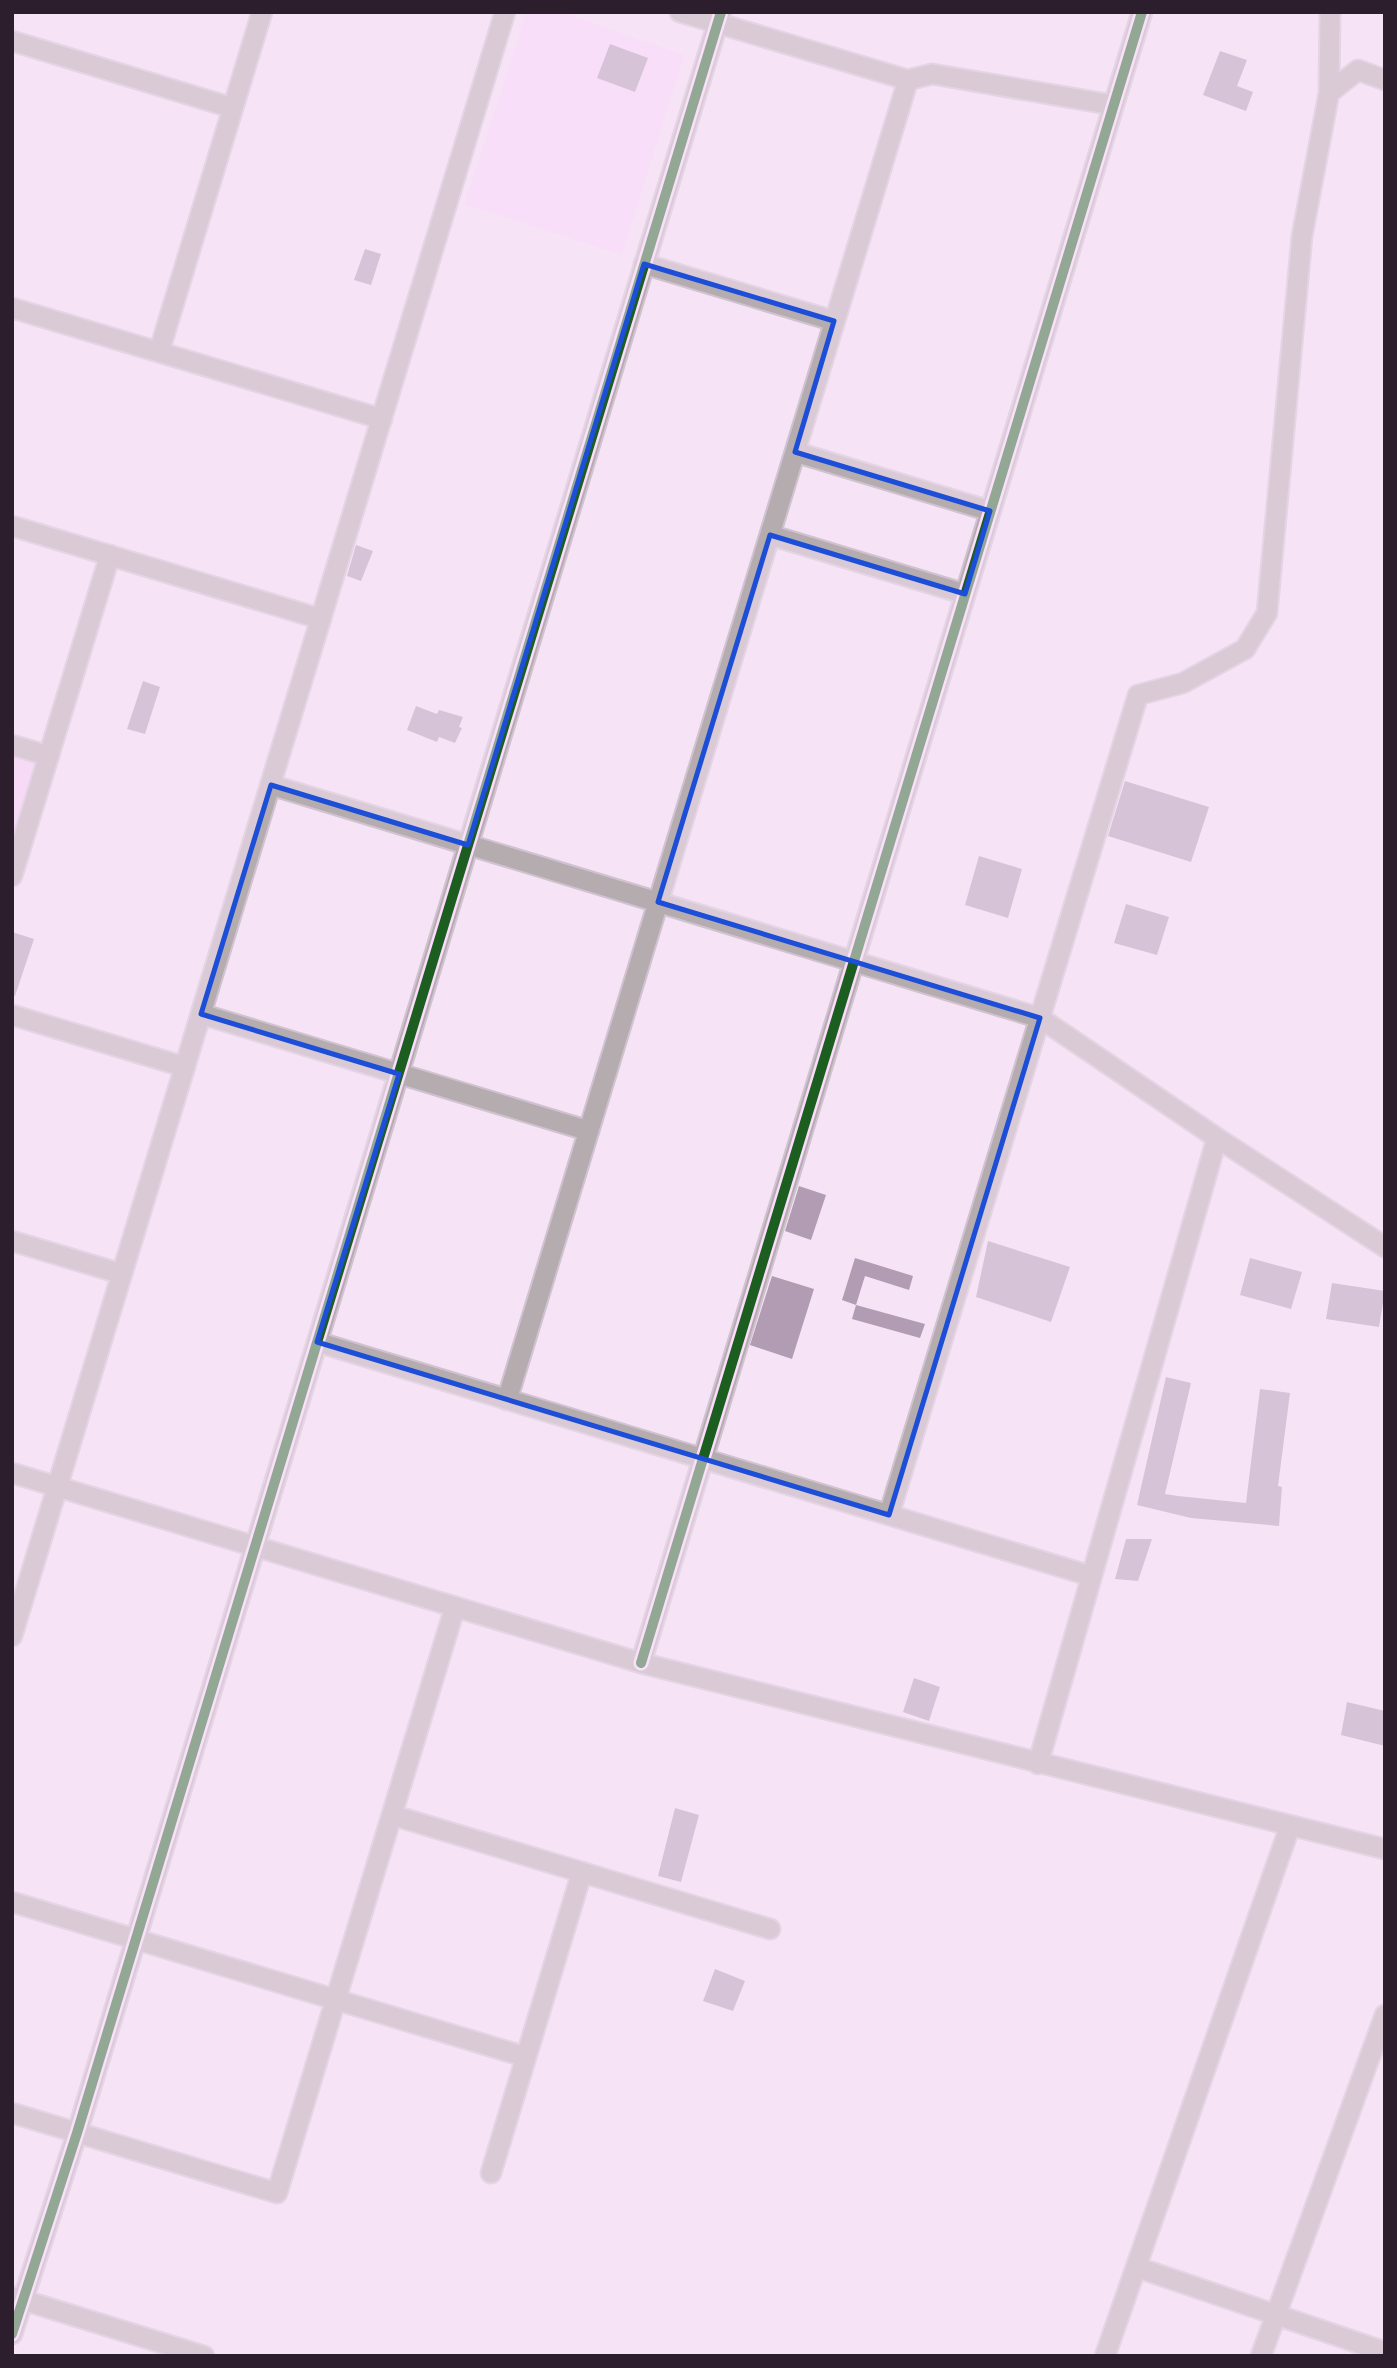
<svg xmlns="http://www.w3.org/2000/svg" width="1397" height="2368" font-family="Overpass,sans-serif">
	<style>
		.built { fill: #fad7fa }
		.green { fill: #f6cff7 }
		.building { fill: #b29cb3 }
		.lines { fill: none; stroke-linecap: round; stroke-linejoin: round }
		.minor-casing { stroke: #d0c2d0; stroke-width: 23 }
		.minor { stroke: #b5acaf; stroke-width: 19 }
		.cycleway-casing { stroke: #fedcfe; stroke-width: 15 }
		.cycleway { stroke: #1b5e20; stroke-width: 10 }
		.marked { fill: none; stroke: #1d4ed8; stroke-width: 5; stroke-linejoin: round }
	</style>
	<rect width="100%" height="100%" fill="#f6e4f6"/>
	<path class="built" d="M529,12H560L684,55L622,255L465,204L526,13Z"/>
	<path class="green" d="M12,752L41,761L12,852Z"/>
	<path class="building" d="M610,44L648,58L635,92L597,78Z
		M1220,51L1247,60L1237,86L1253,92L1246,111L1203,95Z
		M365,249L381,254L371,285L354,280Z
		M356,545L373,551L361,581L347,576Z
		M143,681L160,687L145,734L127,729Z
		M416,706L437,714L439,710L463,717L459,727L462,728L455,743L439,737L437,742L407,730Z
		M1125,781L1209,807L1191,862L1108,836Z
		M979,856L1022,869L1008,918L965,905Z
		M1126,904L1169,917L1157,955L1114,943Z
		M12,932L34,939L15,996L12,995Z
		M799,1186L826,1195L811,1240L785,1231Z
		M988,1241L1070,1267L1051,1322L976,1297Z
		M855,1258L913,1276L909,1290L865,1276L856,1305L842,1300Z
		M1250,1258L1302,1272L1291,1309L1240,1295Z
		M772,1276L814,1289L792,1359L750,1345Z
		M1332,1283L1385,1291L1379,1327L1326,1319Z
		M856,1305L925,1324L920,1338L852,1319Z
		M1166,1377L1191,1383L1165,1494L1178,1496L1246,1503L1260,1389L1290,1393L1278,1486L1282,1487L1279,1526L1191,1518L1137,1505Z
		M1126,1539H1152L1138,1581L1115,1579Z
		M914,1678L940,1687L929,1721L903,1712Z
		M1347,1702L1385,1711V1746L1341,1735Z
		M675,1808L699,1815L681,1882L658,1876Z
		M715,1969L745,1981L733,2011L703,2001Z"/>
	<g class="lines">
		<g class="minor-casing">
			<path id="minor" d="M680,12L908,80L932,74L1113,105
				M12,41L233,108
				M1329,93L1358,70L1385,80
				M644,264L834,321
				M12,308L382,419
				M159,352L262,12
				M795,452L990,511
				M12,526L321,619
				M770,535L965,594
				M12,745L49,756
				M271,785L1040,1018L1217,1138L1385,1247
				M12,876L110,555
				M201,1014L589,1131
				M12,1015L185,1067
				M12,1241L122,1274
				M317,1342L1091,1576
				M507,1400L908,80
				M12,1473L641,1663L1385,1849
				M889,1515L1138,695L1183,683L1245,649L1267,613L1302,236L1329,93L1330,12
				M12,1636L505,12
				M641,1663L1142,12
				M1038,1764L1217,1138
				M392,1815L770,1929
				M12,1902L526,2057
				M12,2113L277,2193L455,1607
				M491,2173L582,1872
				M1136,2267L1385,2352
				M13,2297L204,2356
				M12,2334L77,2133L721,12
				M1105,2356L1290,1826
				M1261,2356L1385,2015"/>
		</g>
		<use href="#minor" class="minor"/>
		<g class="cycleway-casing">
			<path id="cycleway" d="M641,1663L1142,12
				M12,2334L77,2133L721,12"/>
		</g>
		<use href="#cycleway" class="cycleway"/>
	</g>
	<path d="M0 0H1397V2368H0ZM644,264L834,321L795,452L990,511L965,594L770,535L658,902L1040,1018L889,1515L317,1342L399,1074L201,1014L271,785L468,845Z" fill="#f6e4f6" fill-opacity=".55" fill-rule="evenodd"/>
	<path class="marked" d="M644,264L834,321L795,452L990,511L965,594L770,535L658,902L1040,1018L889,1515L317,1342L399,1074L201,1014L271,785L468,845Z"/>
	<rect width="1397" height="2368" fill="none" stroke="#2d1e2d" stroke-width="28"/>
</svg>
